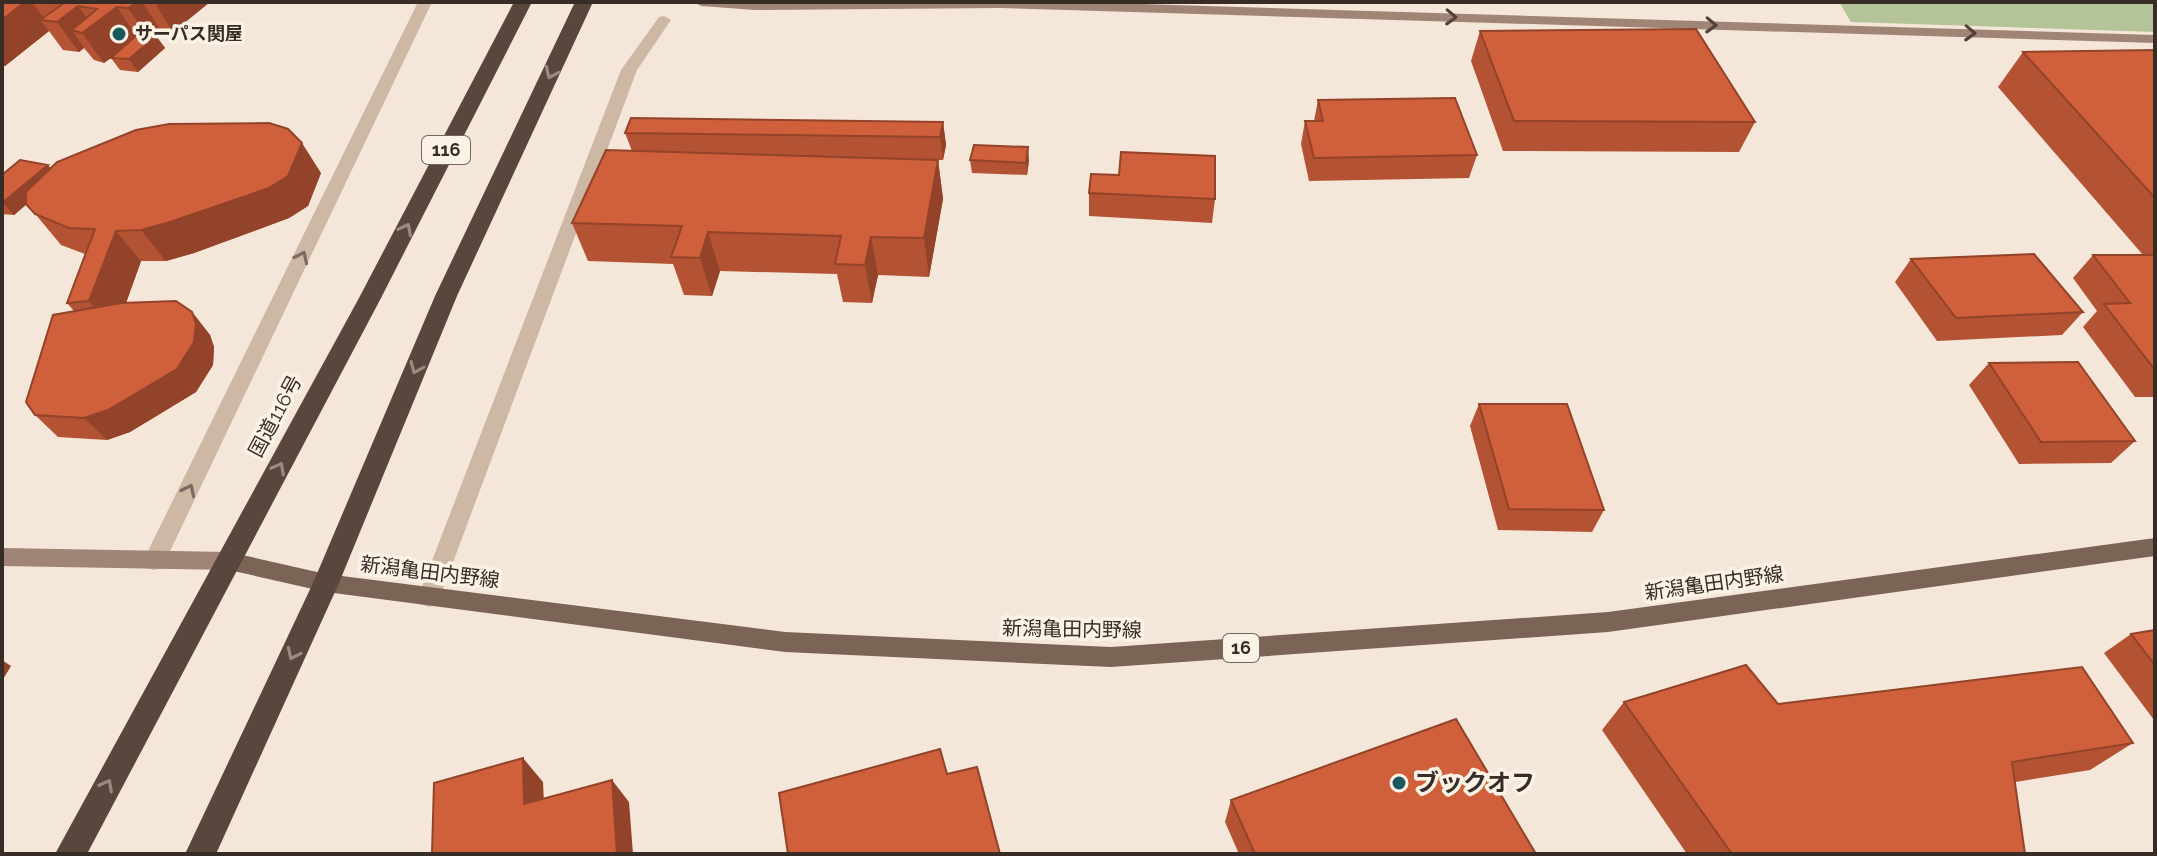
<svg xmlns="http://www.w3.org/2000/svg" width="2157" height="856" font-family="Raleway,'Noto Sans JP',sans-serif">
	<style>
		.green { fill: #b5c498 }
		.lines { fill: none; stroke-linecap: round; stroke-linejoin: round }
		.street { fill: #cdb7a5; fill-rule: evenodd }
		.secondary { fill: #a08576; fill-rule: evenodd }
		.primary { fill: #7b6356; fill-rule: evenodd }
		.highway { fill: #59463d; fill-rule: evenodd }
		.wall { fill: #b35333 }
		.shaded-wall { fill: #924329 }
		.building { fill: #d0603b; stroke: #924329; stroke-width: 2 }
		.oneway { stroke: #52423b }
		.oneway2 { stroke: #9a8b81 }
		.oneway3 { stroke: #7b6b60 }
		.poi-dot { fill: #19585d; stroke: #fbf2e6; stroke-width: 3 }
		.labels { text-anchor: middle; stroke-width: 7; stroke-linejoin: round; paint-order: stroke }
		.far-poi-label { font-size: 18px; font-weight: bold; fill: #382c27; stroke: #fbf2e6; text-anchor: start }
		.shield { fill: #fbf2e6; stroke: #726760; stroke-width: 2 }
		.shield-label { font-size: 18px; font-weight: bold; fill: #382c27 }
		.street-label { font-size: 20px; fill: #382c27; stroke: #fbf2e6 }
		.near-poi-label { font-size: 24px; font-weight: bold; fill: #382c27; stroke: #fbf2e6; text-anchor: start }
	</style>
	<rect width="100%" height="100%" fill="#f4e7da"/>
	<path class="green" d="M1839,2H2155V32L1851,22Z"/>
	<g class="lines">
		<path class="street" d="M418,2H432L162,568L154,570L146,568L143,561Z
			M664,16L671,20L637,70L440,597L437,604L429,607L421,604L418,597L621,70L659,17Z"/>
		<path class="secondary" d="M694,2H1077L2155,35V43L1001,8L755,10L701,6Z
			M2,548L229,552L237,554L240,561L237,568L229,570L2,566Z"/>
		<path class="primary" d="M2155,538V556L1608,632L1111,667L785,652L326,592L229,570L221,568L218,561L221,554L229,552L326,574L785,632L1111,647L1608,612Z"/>
		<path class="highway" d="M514,2H532L381,298L87,854H55L359,298Z
			M575,2H593L457,296L339,583L216,854H185L313,583L435,296Z"/>
	</g>
	<path class="wall" d="M2,2H210L173,32L160,29L153,35L156,36L165,48L138,72L120,70L111,58L104,63L94,60L84,48L79,52L63,50L49,31L5,66H2Z
		M1480,31L1755,122L1739,152L1503,151L1471,61Z
		M2155,50V397H2135L2083,327L2097,311L2073,278L2093,255H2143L1998,87L2023,52Z
		M1318,100L1477,155L1469,178L1309,181L1301,144L1305,121H1314Z
		M943,122L946,145L943,160H931H938L943,199L929,277L878,275L872,303L843,302L837,274L720,271L712,296L684,295L673,264L588,261L572,223L632,151L625,133Z
		M970,160H1029L1027,175L972,173Z
		M51,168L321,173L308,206L289,218L194,253L166,261H141L126,303L192,312L210,335L214,347L213,365L196,392L130,432L107,440L58,437L35,415L74,311L67,303L85,254L61,245L27,204L14,215L2,214V175Z
		M1089,193L1215,199L1212,223L1089,216Z
		M1911,259L2083,312L2062,335L1937,341L1895,282Z
		M1989,363L2135,441L2111,463L2019,464L1969,385Z
		M1479,404L1604,510L1592,532L1498,530L1470,426Z
		M2155,630V719L2154,720L2104,653L2131,634Z
		M1624,702L1778,704L2133,743L2090,770L2015,782L2025,854H1687L1602,730Z
		M1231,800L1536,854H1239L1225,822Z"/>
	<path class="shaded-wall" d="M25,2H32L45,20H40L49,31L5,66L2,63V20Z
		M137,2H142L160,29L149,38L128,8Z
		M154,2H210L173,32Z
		M78,6L92,25L117,7L137,37L104,63L82,33L72,30L84,48L79,52L57,22Z
		M156,36L165,48L138,72L129,59Z
		M943,122L946,145L943,160L940,137Z
		M302,143L321,173L308,206L289,218L194,253L166,261L141,230Z
		M1028,147L1029,160L1027,175L1026,163Z
		M938,160L943,199L929,277L924,238Z
		M48,165L58,177L14,215L3,203Z
		M116,231L141,261L116,331L89,301Z
		M708,232L720,271L712,296L700,258Z
		M871,237L878,275L872,303L865,265Z
		M192,312L210,335L214,347L213,365L196,392L130,432L107,440L84,418Z
		M2,660L11,666L2,681Z
		M523,758L543,782L545,826L524,804Z
		M612,780L629,802L633,854H617Z"/>
	<path class="building" d="M2,2H25L2,20Z
		M53,2H137L128,8L117,7L82,33L72,30L97,9L78,6L57,22L40,20L64,3Z
		M1696,29L1755,122L1514,121L1480,31Z
		M138,34L156,36L129,59L111,58Z
		M2155,50V198L2023,52Z
		M1455,98L1477,155L1314,158L1305,121H1323L1318,100Z
		M631,118L943,122L940,137L625,133Z
		M269,123L288,129L302,143L288,176L269,188L170,222L141,230L116,231L89,301L67,303L95,229L69,228L35,214L26,204V192L57,162L136,130L169,124Z
		M974,145L1028,147L1026,163L970,160Z
		M606,150L938,160L924,238L871,237L865,265L835,264L841,236L708,232L700,258L671,257L682,226L572,223Z
		M1121,152L1215,156V199L1089,193L1091,174L1119,175Z
		M20,160L48,165L2,203V175Z
		M2034,254L2083,312L1956,318L1911,259Z
		M2093,255H2155V370L2104,304L2130,303Z
		M176,301L192,312L196,324L194,342L177,369L108,410L84,418L35,415L26,402L53,315L121,303Z
		M2078,362L2135,441L2041,442L1989,363Z
		M1479,404H1567L1604,510L1509,509Z
		M2155,630V665L2131,634Z
		M1746,665L1778,704L2082,667L2133,743L2012,762L2025,854H1732L1624,702Z
		M1456,719L1536,854H1255L1231,800Z
		M940,749L947,774L977,767L1000,854H788L779,793Z
		M523,758L524,804L612,780L617,854H432L434,783Z"/>
	<defs><path id="oneway-chevron" d="M-2-3.5L2.5 0L-2 3.5" fill="none" stroke-width="1.6" stroke-linecap="round" stroke-linejoin="round" transform="scale(2)"/></defs>
	<g class="oneway">
		<use href="#oneway-chevron" transform="translate(1451 17) rotate(2)"/>
		<use href="#oneway-chevron" transform="translate(1711 25) rotate(2)"/>
		<use href="#oneway-chevron" transform="translate(1970 33) rotate(2)"/>
	</g>
	<g class="oneway2">
		<use href="#oneway-chevron" transform="translate(551 73) rotate(115)"/>
		<use href="#oneway-chevron" transform="translate(406 229) rotate(-63)"/>
		<use href="#oneway-chevron" transform="translate(416 368) rotate(113)"/>
		<use href="#oneway-chevron" transform="translate(279 468) rotate(-62)"/>
		<use href="#oneway-chevron" transform="translate(293 654) rotate(115)"/>
		<use href="#oneway-chevron" transform="translate(107 785) rotate(-62)"/>
	</g>
	<g class="oneway3">
		<use href="#oneway-chevron" transform="translate(302 257) rotate(-64)"/>
		<use href="#oneway-chevron" transform="translate(189 490) rotate(-64)"/>
	</g>
	<g class="poi-dot">
		<circle cx="119" cy="34" r="8"/>
		<circle cx="1399" cy="783" r="8"/>
	</g>
	<g class="labels">
		<g class="far-poi-label">
			<text x="135" y="40">サーパス関屋</text>
		</g>
		<g class="shield">
			<rect x="422" y="136" width="48" height="28" rx="6"/>
			<rect x="1223" y="634" width="36" height="28" rx="6"/>
		</g>
		<g class="shield-label">
			<text x="446" y="156">116</text>
			<text x="1241" y="654">16</text>
		</g>
		<g class="street-label">
			<text transform="translate(275 416) rotate(-62)" y="7">国道116号</text>
			<text transform="translate(430 572) rotate(7)" y="7">新潟亀田内野線</text>
			<text transform="translate(1714 583) rotate(-8)" y="7">新潟亀田内野線</text>
			<text transform="translate(1072 629) rotate(1)" y="7">新潟亀田内野線</text>
		</g>
		<g class="near-poi-label">
			<text x="1415" y="791">ブックオフ</text>
		</g>
	</g>
	<rect width="2157" height="856" fill="none" stroke="#382c27" stroke-width="8"/>
</svg>
